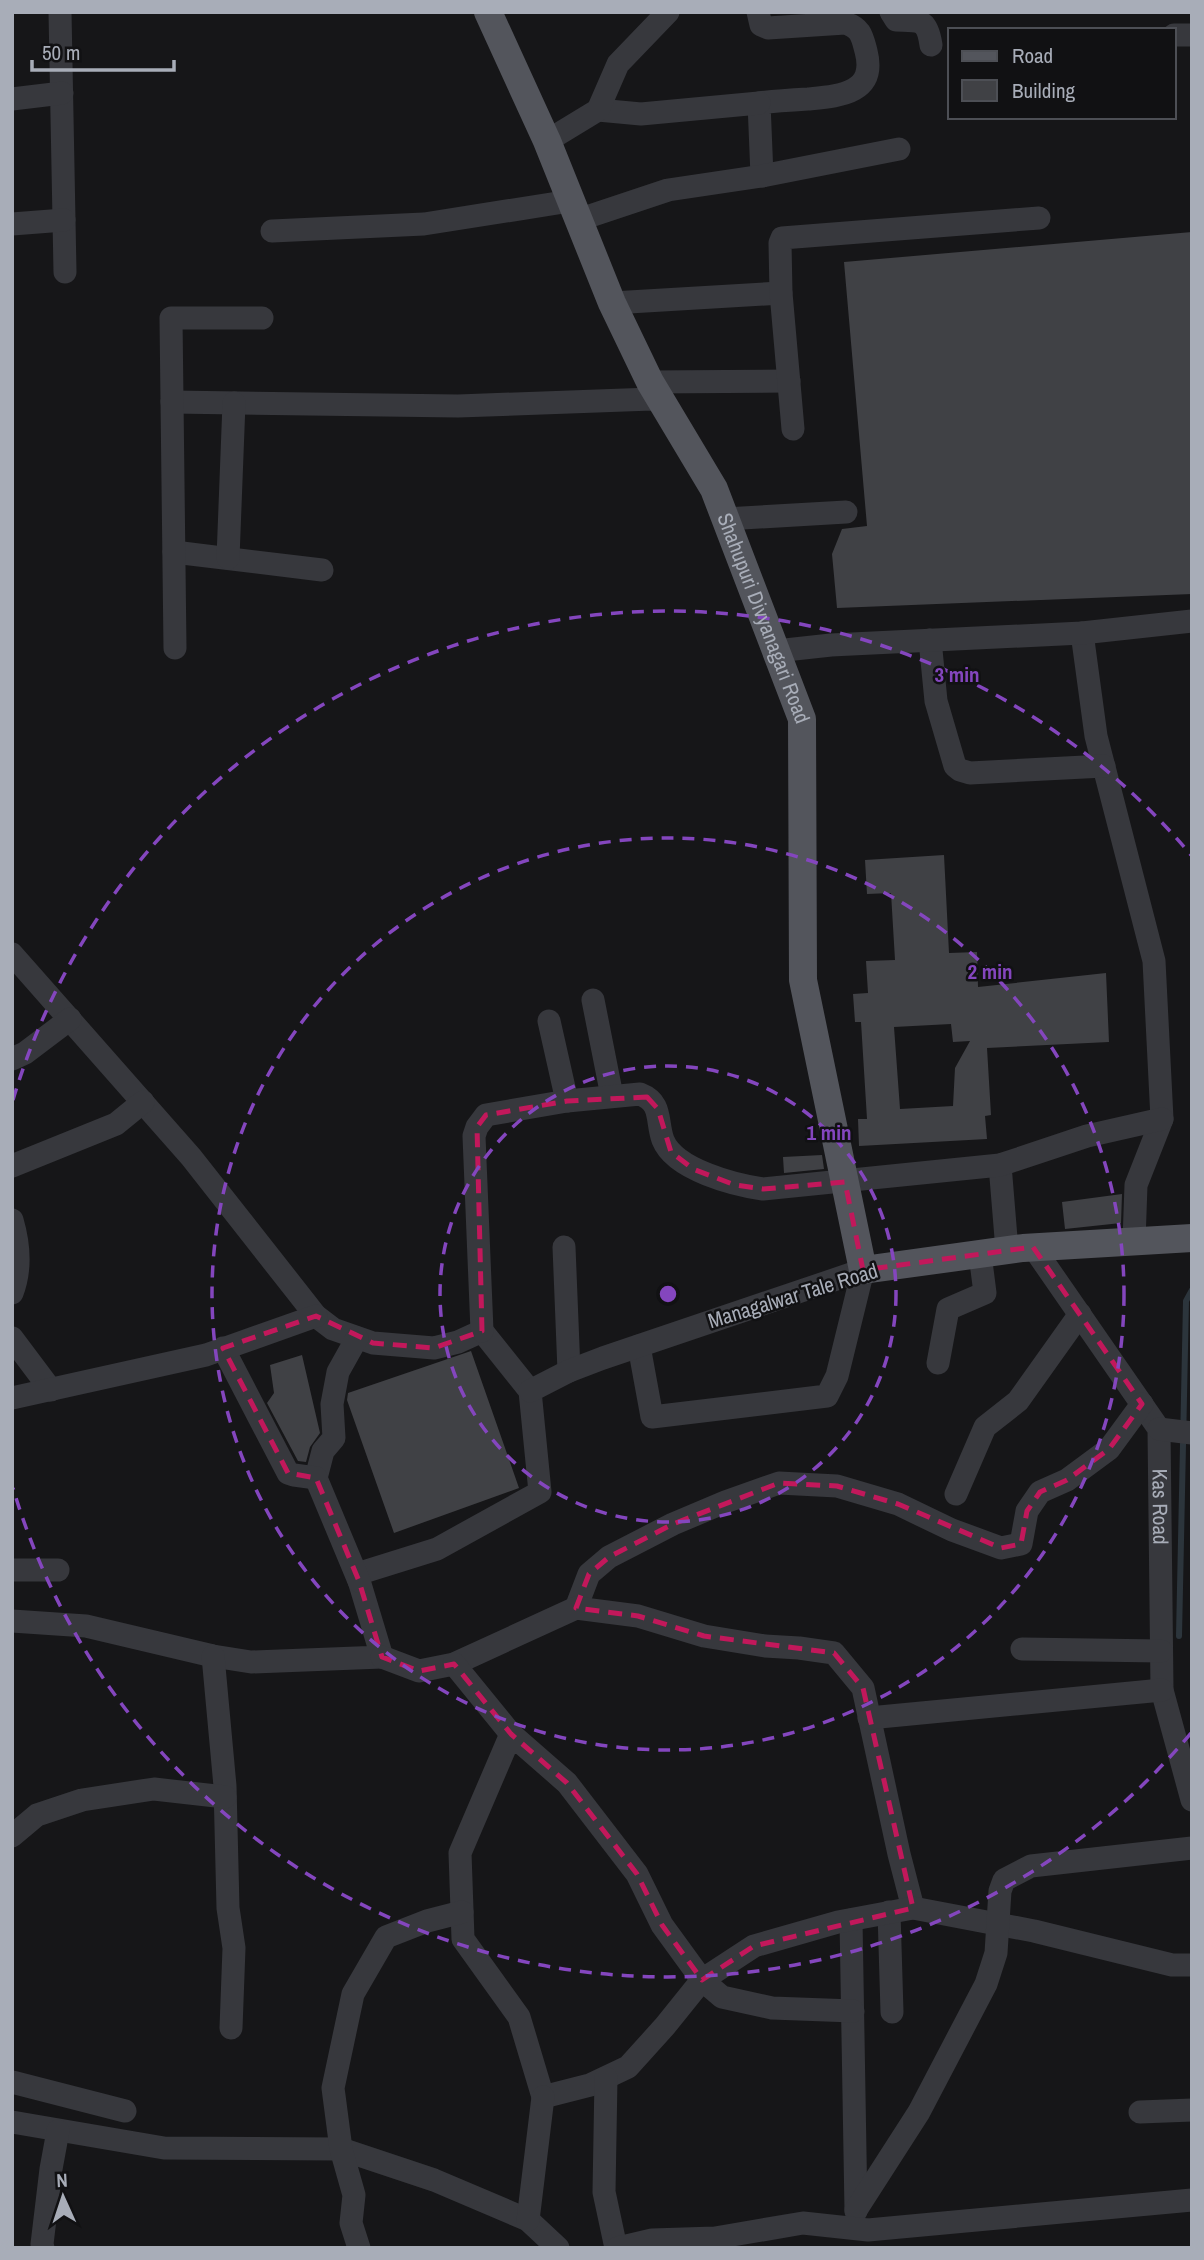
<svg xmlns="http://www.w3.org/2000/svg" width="1204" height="2260" font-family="'Archivo Narrow',sans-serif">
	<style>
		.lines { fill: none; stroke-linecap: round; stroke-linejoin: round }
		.stream { stroke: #2c353c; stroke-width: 6 }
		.building { fill: #404145; fill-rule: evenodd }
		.minor { stroke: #37383d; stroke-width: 23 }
		.major { stroke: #53555c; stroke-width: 28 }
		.marked { fill: none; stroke: #c2185b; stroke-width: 5; stroke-dasharray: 14 9; stroke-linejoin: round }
		.ring { fill: none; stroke: #8446be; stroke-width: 3.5; stroke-dasharray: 12 9 }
		.labels { text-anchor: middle; stroke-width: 5; stroke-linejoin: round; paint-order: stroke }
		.street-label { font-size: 21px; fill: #a8adb8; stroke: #111113 }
		.centre { fill: #8446be; stroke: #111113; stroke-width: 3.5 }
		.ring-label { font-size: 21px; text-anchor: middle; font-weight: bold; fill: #8446be; stroke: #111113; stroke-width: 5; stroke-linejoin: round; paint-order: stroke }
	</style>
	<rect width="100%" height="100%" fill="#161618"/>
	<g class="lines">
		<path class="stream" d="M1179,1636L1186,1301L1192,1290"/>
	</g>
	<path class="building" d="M1192,232V594L837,608L832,554L842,529L867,526L844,262Z
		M944,855L949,953L977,952L978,987L1106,973L1109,1042L987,1048L991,1115L985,1116L987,1139L859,1146L858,1119H867L861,1022H855L853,994L868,993L866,961L895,960L891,893L867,894L865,860ZM951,1024L953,1042L970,1041L955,1068L953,1106L900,1109L894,1027Z
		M822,1155L824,1169L784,1173L783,1157Z
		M1122,1194L1121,1223L1065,1229L1062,1202Z
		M471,1351L519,1488L394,1533L347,1400L348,1393Z
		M302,1355L320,1433L310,1447L306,1462L298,1461L267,1403L274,1393L270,1365Z"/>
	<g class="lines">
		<g class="minor">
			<path d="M60,12L65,272"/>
			<path d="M758,12L761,25L768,28L845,23C861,28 862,36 866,51C877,94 839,96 808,99C791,100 775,101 759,103L762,176"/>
			<path d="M891,12L896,20C920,21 927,18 931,45"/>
			<path d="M1174,35H1192"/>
			<path d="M12,99L62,93"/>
			<path d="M598,110L641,114L759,103"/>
			<path d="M547,141L598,110L618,64L668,12"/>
			<path d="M578,220L668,190L762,176L899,149"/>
			<path d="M12,224L64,220"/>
			<path d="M272,231L424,224L570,201"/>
			<path d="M612,303L781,293"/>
			<path d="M650,382L789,381"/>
			<path d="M172,402L458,406L652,399L661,401"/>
			<path d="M793,429L781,293L780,243L782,238L1039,218"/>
			<path d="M725,519L846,512"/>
			<path d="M174,552L322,570"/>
			<path d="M228,558L234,403"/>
			<path d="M1082,633L1096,736L1154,961L1162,1119L1136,1185L1134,1241"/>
			<path d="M930,640L936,701L955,766L960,770L970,773L1104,766"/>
			<path d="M175,648L171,318H262"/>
			<path d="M776,651L831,645L1082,633L1192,621"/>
			<path d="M12,954L191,1157L316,1316L333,1329L373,1343L434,1348L458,1342L482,1331L530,1391L540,1492L437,1549L357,1574L382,1657L251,1662L213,1656L86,1626L12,1621"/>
			<path d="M593,1000L612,1096"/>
			<path d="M549,1021L567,1101"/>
			<path d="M12,1059L25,1053L70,1019"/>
			<path d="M1000,1165L1007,1250"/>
			<path d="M12,1166L116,1124L143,1102"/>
			<path d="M12,1220C19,1244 21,1270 12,1293"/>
			<path d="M564,1247L569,1371"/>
			<path id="s1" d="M1033,1247L1159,1429L1162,1690L1192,1800"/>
			<path d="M482,1331L474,1136L477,1127L486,1115L567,1101L640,1094C663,1103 656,1121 663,1140C675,1170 735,1185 763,1189L1000,1165L1087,1136L1162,1119"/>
			<path d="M12,1338L51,1390"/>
			<path d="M357,1338L338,1372L332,1404L334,1438L323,1451L316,1478L359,1581"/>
			<path d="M639,1346L652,1417L827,1396L837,1376L863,1270"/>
			<path d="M223,1348L288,1473L294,1475L316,1478"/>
			<path d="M938,1363L948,1309L985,1293L980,1254"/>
			<path d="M530,1391L569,1371L603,1358L863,1270"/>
			<path d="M12,1398L206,1355L316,1316"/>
			<path d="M1159,1429L1192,1433"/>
			<path d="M956,1494L985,1427L1018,1401L1080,1314"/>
			<path d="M12,1570H58"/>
			<path d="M576,1608L589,1574L609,1557L673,1524L725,1502L779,1483L837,1486L898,1504L952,1530L1001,1548L1021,1544L1027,1511L1040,1492L1067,1480L1109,1449L1142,1404"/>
			<path d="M1022,1649L1161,1651"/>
			<path d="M213,1656L225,1786L228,1908L234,1948L231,2028"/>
			<path d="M382,1657L419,1671L454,1664L576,1608L638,1616L704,1636L765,1646L799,1648L834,1653L863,1688L899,1854L913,1908"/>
			<path d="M454,1664L511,1734"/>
			<path d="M869,1718L1162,1690"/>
			<path d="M12,1836L37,1815L82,1800L154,1789L225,1797"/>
			<path d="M889,1912L892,2012"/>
			<path d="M851,1920L856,2211"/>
			<path d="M853,2011L772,2008L722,1997L702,1980L662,1925L637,1874L567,1783L511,1734L460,1853L463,1939L519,2017L543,2097L590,2085L628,2067L665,2026L702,1980L754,1946L838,1922L913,1908L1034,1931L1172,1965H1192"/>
			<path d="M606,2078L604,2192L616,2248"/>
			<path d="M12,2082L125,2111"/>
			<path d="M1140,2112L1192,2110"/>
			<path d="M12,2122L164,2148L341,2149L434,2180L528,2220L558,2248"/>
			<path d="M856,2210L919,2112L986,1984L996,1953L1000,1891L1004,1880L1031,1866L1192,1848"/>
			<path d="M528,2220L543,2097"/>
			<path d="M43,2248L42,2244L51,2169L58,2131"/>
			<path d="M359,2248L351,2223L354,2195L341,2149L333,2088L353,1994L386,1937L427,1921L462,1912"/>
			<path d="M618,2248L652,2240L715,2238L803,2223L868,2230L1192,2200"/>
		</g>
		<path class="major" id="s2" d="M488,12L547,141L612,303L650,382L714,489L802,719L803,980L863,1270L1023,1248L1192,1238"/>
	</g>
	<path class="marked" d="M647,1097L658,1109L671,1152L693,1169L735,1185L763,1189L845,1182L863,1270L1033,1247L1142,1404L1109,1449L1067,1480L1040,1492L1027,1511L1021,1544L1001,1548L898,1504L837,1486L779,1483L673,1524L609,1557L589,1574L576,1608L638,1616L704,1636L834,1653L863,1688L913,1908L754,1946L702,1980L662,1925L637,1874L567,1783L511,1734L454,1664L419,1671L382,1657L359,1581L316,1478L288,1473L223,1348L316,1316L373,1343L434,1348L482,1331L477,1127L486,1115L567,1101Z"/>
	<g class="ring">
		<circle cx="668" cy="1294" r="228"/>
		<circle cx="668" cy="1294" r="456"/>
		<path d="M1191 1733A683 683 0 0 1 13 1488M13 1100A683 683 0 0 1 1191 855"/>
	</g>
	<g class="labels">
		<g class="street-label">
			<text dy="7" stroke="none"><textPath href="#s2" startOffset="667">Shahupuri Divyanagari Road</textPath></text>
			<text transform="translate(793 1296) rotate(-17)" y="7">Managalwar Tale Road</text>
			<text dy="7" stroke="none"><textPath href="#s1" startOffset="299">Kas Road</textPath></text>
		</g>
	</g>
	<circle cx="668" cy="1294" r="10" class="centre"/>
	<g class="ring-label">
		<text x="957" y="682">3 min</text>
		<text x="990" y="979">2 min</text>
		<text x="829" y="1140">1 min</text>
	</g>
	<rect width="1204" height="2260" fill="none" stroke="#a8adb8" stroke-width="28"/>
	<rect x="948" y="28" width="228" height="91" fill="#111113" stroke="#4d4f55" stroke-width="2"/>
	<rect x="962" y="51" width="35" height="10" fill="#53555c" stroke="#4d4f55" stroke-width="2"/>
	<text x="1012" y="63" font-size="21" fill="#a8adb8">Road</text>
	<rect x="962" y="80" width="35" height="21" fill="#404145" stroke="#4d4f55" stroke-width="2"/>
	<text x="1012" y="98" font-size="21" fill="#a8adb8">Building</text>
	<g transform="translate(63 2197) rotate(357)" stroke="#111113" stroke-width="5" paint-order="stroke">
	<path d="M0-5L12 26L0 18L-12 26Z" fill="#a8adb8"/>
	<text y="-10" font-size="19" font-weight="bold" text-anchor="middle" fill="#a8adb8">N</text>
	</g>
	<path d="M32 60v10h142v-10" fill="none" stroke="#a8adb8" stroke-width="3.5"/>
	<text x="42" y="60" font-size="21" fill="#a8adb8" stroke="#111113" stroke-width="5" paint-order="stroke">50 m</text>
</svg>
